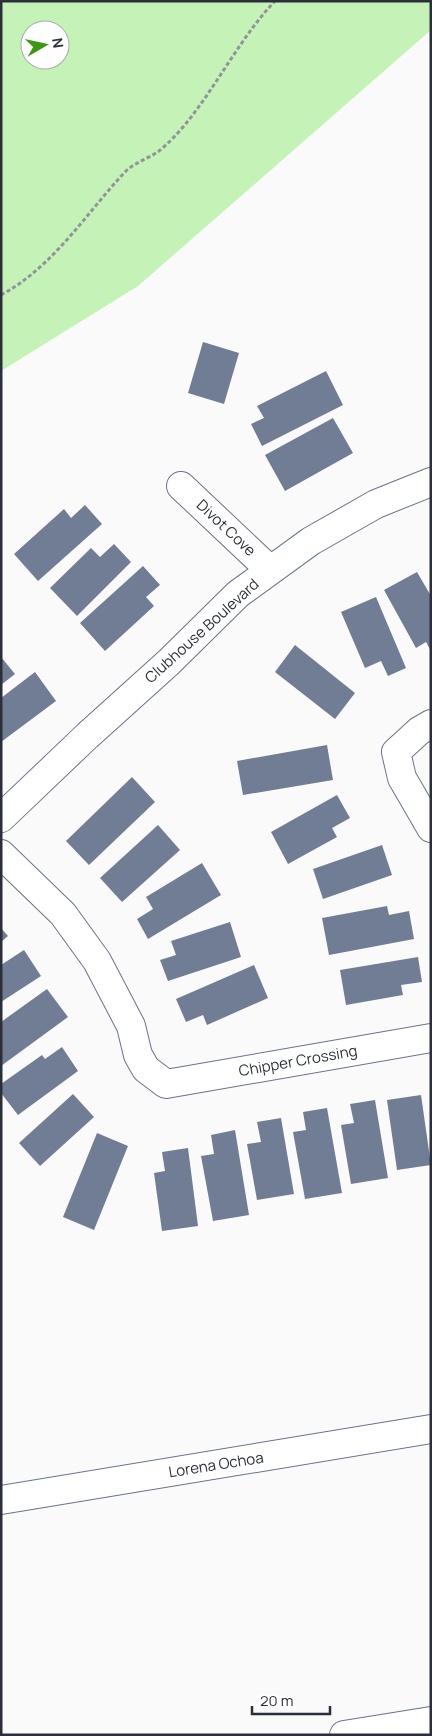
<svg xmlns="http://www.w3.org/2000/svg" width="432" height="1736" font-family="Manrope,sans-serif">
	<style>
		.green { fill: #c5f2b7; fill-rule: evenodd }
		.building { fill: #717d95 }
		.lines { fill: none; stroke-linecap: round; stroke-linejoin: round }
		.minor-casing { stroke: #68738b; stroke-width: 30 }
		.major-casing { stroke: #68738b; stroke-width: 30 }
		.path { stroke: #919499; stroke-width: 3; stroke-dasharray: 4 2.5; stroke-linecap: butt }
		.minor { stroke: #fff; stroke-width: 28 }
		.major { stroke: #fff; stroke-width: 28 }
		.labels { text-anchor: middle; stroke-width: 5; stroke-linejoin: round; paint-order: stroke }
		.street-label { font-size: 15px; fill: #2a2f39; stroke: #fff }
	</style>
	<rect width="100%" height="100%" fill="#fafafa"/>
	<path class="green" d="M1,1H431V30L138,286L1,371ZM30,30H60V60H30Z"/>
	<path class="building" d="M203,342L239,353L224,404L188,393Z
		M326,371L343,405L262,446L251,424L264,418L257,406Z
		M333,418L353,453L285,491L265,455Z
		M85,505L102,524L38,581L14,554L64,509L71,518Z
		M114,544L131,562L77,616L50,588L91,548L100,557Z
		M143,566L160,585L146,597L154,606L105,651L80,623Z
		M417,572L431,596V651L426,642L416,648L384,590Z
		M376,597L406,668L388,676L381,661L365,668L341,612Z
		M295,645L355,693L335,719L275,672Z
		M1,657L15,674L1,685Z
		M35,672L56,701L1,742V698Z
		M327,745L333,780L243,795L237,761Z
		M132,777L155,802L89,865L66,841Z
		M337,795L350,818L332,828L337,837L288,864L271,832Z
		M158,825L180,850L122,902L100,878Z
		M382,845L392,875L323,899L313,869Z
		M202,863L221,895L148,939L137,919L153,909L146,897Z
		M387,906L389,915L409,911L414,939L329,955L322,918Z
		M230,922L241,957L168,981L160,960L176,955L171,941Z
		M1,928L8,936L1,942Z
		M24,950L41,976L1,1002V965Z
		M418,957L422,982L401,985L403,995L346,1005L340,970Z
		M254,965L268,998L207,1025L203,1015L186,1022L176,999Z
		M47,989L68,1017L1,1066V1022Z
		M62,1047L78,1071L18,1115L1,1093V1084L42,1055L45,1059Z
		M73,1094L94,1117L40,1166L19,1143Z
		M421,1095L431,1165L397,1170L387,1100Z
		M375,1100L388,1178L351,1184L341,1125L354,1123L350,1104Z
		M327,1108L342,1193L305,1199L293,1132L306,1130L303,1112Z
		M281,1118L294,1194L257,1200L247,1144L261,1142L257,1122Z
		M235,1130L249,1215L213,1221L201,1156L214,1154L211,1135Z
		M97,1133L128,1146L94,1230L63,1217Z
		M188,1148L198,1226L162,1231L154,1173L165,1171L162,1152Z"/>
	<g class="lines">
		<g class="minor-casing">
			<path id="minor" d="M181,486L270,570
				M431,724L419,731L396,752L402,778L431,828
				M1,818L87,736L169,662L238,594L311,541L376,504L431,482
				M1,854L63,914L97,961L131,1026L138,1055L146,1069L166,1084L431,1038
				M1,1500L431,1429"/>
		</g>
		<g class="major-casing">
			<path id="major" d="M344,1735L431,1721"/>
		</g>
		<path class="path" d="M1,295C53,267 85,215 124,173C133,163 148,159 159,151C169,143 180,131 188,121C219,82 241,37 275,1"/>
		<use href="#minor" class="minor"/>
		<use href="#major" class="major"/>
	</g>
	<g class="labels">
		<g class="street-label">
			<text transform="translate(226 528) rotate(43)" y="5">Divot Cove</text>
			<text transform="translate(202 631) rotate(-42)" y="5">Clubhouse Boulevard</text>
			<text transform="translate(298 1061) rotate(-10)" y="5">Chipper Crossing</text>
			<text transform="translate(216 1465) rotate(-9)" y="5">Lorena Ochoa</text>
		</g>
	</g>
	<rect width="432" height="1736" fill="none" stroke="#2a2f39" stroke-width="5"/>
	<g transform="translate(45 45) rotate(81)"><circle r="24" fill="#ffffff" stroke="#aaacb0"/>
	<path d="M0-4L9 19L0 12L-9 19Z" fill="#3c9712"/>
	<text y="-8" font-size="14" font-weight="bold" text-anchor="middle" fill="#2a2f39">N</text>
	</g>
	<path d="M252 1706v8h78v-8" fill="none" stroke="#2a2f39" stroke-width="2.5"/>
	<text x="260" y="1706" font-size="15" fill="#2a2f39" stroke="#ffffff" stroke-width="4" paint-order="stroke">20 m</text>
</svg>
